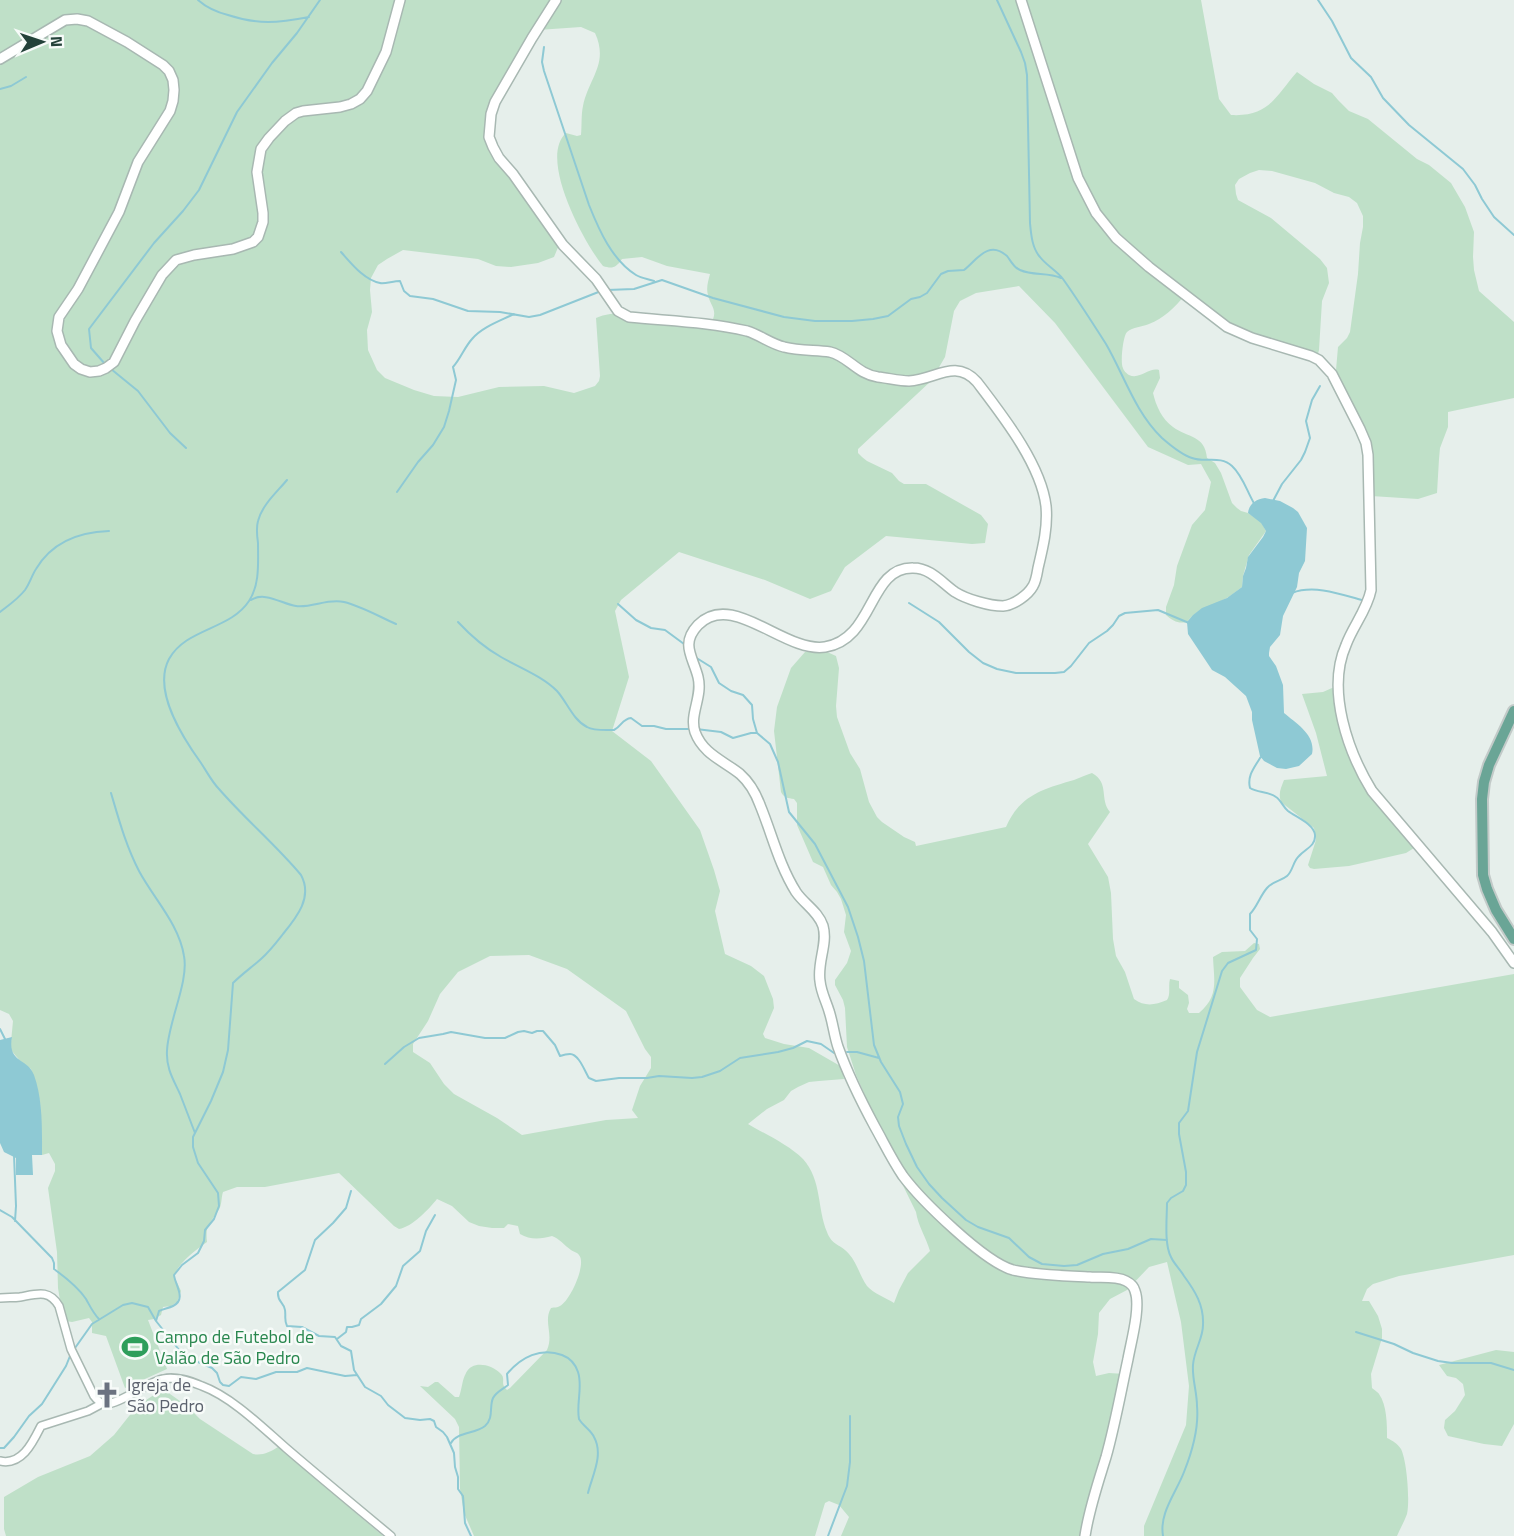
<svg xmlns="http://www.w3.org/2000/svg" width="1514" height="1536" font-family="'Titillium Web',sans-serif">
	<style>
		.green { fill: #bfe0c8; fill-rule: evenodd }
		.water { fill: #8ec9d4 }
		.lines { fill: none; stroke-linecap: round; stroke-linejoin: round }
		.stream { stroke: #8ec9d4; stroke-width: 2 }
		.minor-casing { stroke: #a8b8b2; stroke-width: 10 }
		.tertiary-casing { stroke: #a8b8b2; stroke-width: 12 }
		.primary-casing { stroke: #c2cac8; stroke-width: 14 }
		.minor { stroke: #fff; stroke-width: 7 }
		.tertiary { stroke: #fff; stroke-width: 9 }
		.primary { stroke: #6aa596; stroke-width: 10 }
		.labels { text-anchor: middle; stroke-width: 5; stroke-linejoin: round; paint-order: stroke }
		.leisure-label { font-size: 18px; fill: #27864d; stroke: #f7fbf9; text-anchor: start }
		.worship-label { font-size: 18px; fill: #5b616d; stroke: #f7fbf9; text-anchor: start }
	</style>
	<rect width="100%" height="100%" fill="#e6efeb"/>
	<path class="green" d="M0,0H1201L1219,99L1231,115C1269,117 1275,97 1297,72L1314,84L1332,93L1338,100L1349,111L1368,119L1417,159L1429,165L1451,183L1465,207L1474,232L1473,257L1474,270L1479,291L1514,322V398L1448,412V427L1440,448L1439,459L1437,493L1418,499L1371,496V463L1338,379L1336,370L1338,347L1347,338L1350,332L1358,274L1360,243L1363,227V216L1357,203L1349,197L1334,193L1315,183L1272,171L1259,170L1250,173L1239,179L1235,185L1236,194L1238,200L1271,218L1320,259L1327,268L1329,283L1322,301L1319,350L1317,358L1308,361L1245,339L1185,295C1175,307 1163,319 1149,324C1142,327 1133,327 1127,332C1123,336 1120,363 1123,368C1123,370 1127,374 1129,375C1140,380 1149,367 1159,370L1160,378L1153,393C1156,406 1162,419 1173,427C1188,438 1205,435 1207,458L1215,463L1221,473L1232,503L1237,508L1241,511L1248,513L1261,522L1266,531L1249,555L1243,576L1242,587C1236,591 1231,596 1225,599C1209,608 1199,607 1187,622C1178,624 1173,621 1166,615V607L1174,585L1177,566L1192,525L1205,510L1211,482L1201,464L1188,465L1148,447L1055,323L1019,286L976,293L960,301L954,311L945,357L931,381L858,449V453L862,457L867,461L892,473L899,481L904,484H926L981,515L988,524L985,543L972,544L886,536L845,567L831,591L810,599L765,580L679,552L621,600L615,611L629,677L612,731L651,761L700,830L714,870L720,891L715,911L725,954L751,966L764,976L773,999L774,1008L763,1034L765,1038L784,1044L809,1048L842,1067L844,1079L819,1081L809,1082L798,1087L791,1091L784,1100L767,1109L748,1124C765,1134 789,1145 803,1159C822,1180 817,1208 827,1232C832,1246 841,1244 849,1254C857,1263 860,1276 867,1286C873,1293 886,1298 894,1303L899,1290L908,1273L930,1251C926,1237 918,1226 916,1212L884,1147L865,1095L856,1075L847,1047L845,1008L843,1000L835,985V980L847,963L851,951L844,932L846,915L841,899L837,892L831,885L823,867L813,862L797,825V803L794,799C788,798 784,798 781,792L774,731L777,707L791,668L805,652L825,651L836,656L839,668L836,706L837,717L850,753L860,769L869,802L877,817L882,822L904,837L915,842L916,846L1006,827C1020,795 1043,789 1074,780C1080,778 1085,775 1092,773C1110,783 1099,799 1110,812L1088,844L1108,877L1111,893L1113,939L1116,956L1125,972L1134,999C1145,1007 1155,1005 1167,1000C1171,994 1168,986 1170,979L1179,981V988L1188,995L1189,1003L1187,1009L1189,1013H1199C1219,996 1214,981 1213,957L1222,952L1245,951L1254,943L1259,944L1260,949L1253,958L1240,978V987L1257,1010L1270,1017L1514,974V1255L1399,1276L1373,1284L1367,1289L1362,1301H1369L1378,1316L1382,1329V1338L1371,1374L1372,1388C1373,1389 1379,1393 1379,1394C1387,1405 1387,1425 1387,1438C1393,1441 1397,1443 1401,1449C1407,1461 1410,1501 1407,1514C1404,1522 1400,1529 1397,1536H1144V1526L1186,1425L1189,1386L1181,1322L1167,1262L1149,1267L1127,1290L1110,1299L1099,1313L1098,1334L1093,1362L1096,1376L1109,1373L1125,1374L1084,1536H841L849,1517L839,1505L829,1501L825,1503L815,1536H474L464,1513L460,1489L459,1427L455,1419L420,1386L428,1387L435,1382H438L455,1397H459C462,1389 462,1380 466,1373C472,1360 491,1364 500,1373C507,1379 499,1383 507,1390L510,1388L547,1350C554,1334 543,1322 551,1308C555,1307 557,1308 560,1306C570,1301 587,1264 579,1255C577,1252 574,1252 571,1250C564,1245 560,1239 552,1236C541,1239 530,1240 520,1234L518,1226L508,1224L504,1228H492L479,1226L469,1222L452,1206L437,1199C429,1209 412,1227 399,1229L394,1226L339,1173L265,1187H237L223,1192C221,1198 222,1206 218,1211C210,1224 205,1224 207,1242C196,1250 178,1263 174,1276L181,1291L177,1302L171,1306L163,1307L161,1315L154,1319L148,1320L167,1369L125,1388L106,1336L92,1333V1322L89,1318L72,1322L66,1321L62,1313L58,1288L57,1252L48,1188L55,1171V1164L49,1153L42,1155L40,1102L31,1069L21,1062L11,1050V1042L13,1021L9,1014L0,1010ZM581,27L595,33C609,64 589,77 583,106C581,115 582,125 581,135L577,136L566,133C538,158 584,243 603,266C612,269 616,268 622,259L642,257L667,266L710,274C708,282 706,288 708,295C710,305 717,309 713,319C681,320 623,305 596,318L600,376L599,381L595,386L574,393L544,386L499,387L458,397L434,396L414,390L385,378L377,370L368,350L367,330L372,312L370,290L371,278L378,265L387,259L403,250L478,259L496,266L511,267L538,263L554,257L559,245L489,141L497,98L538,30ZM529,955L567,969L626,1011L645,1049L651,1057V1068L640,1086L632,1110L638,1118L606,1120L522,1135L497,1118L454,1094L444,1084L430,1063L413,1052V1044L428,1021L440,994L458,972L490,956Z
		M1332,688L1337,689L1346,739L1389,816L1414,848L1406,853L1349,866L1314,869L1310,868L1308,865L1316,840L1314,828L1281,802C1278,793 1281,788 1284,780L1327,776L1316,733L1302,694L1323,692Z
		M1496,1350L1514,1352V1424L1502,1446L1484,1444L1448,1436L1444,1428L1445,1420L1455,1411L1465,1395L1463,1384L1456,1378L1447,1376L1439,1365Z
		M163,1389L187,1406L200,1419L253,1454C262,1456 270,1452 278,1447L383,1536H6L4,1529V1497L38,1477L90,1456L114,1435L137,1406Z"/>
	<path class="water" d="M1265,498L1280,501L1293,508L1298,512L1307,528L1305,561L1299,573L1297,587L1283,616L1280,635L1270,647L1269,653V656L1276,666L1283,685L1284,713C1297,724 1316,735 1312,754L1299,766L1286,769L1277,768L1264,761L1260,756L1252,720V712L1246,696L1225,677L1212,670L1188,634L1187,622L1193,615L1202,608L1227,598L1242,587L1243,576L1246,568L1248,557L1263,537L1266,531L1261,523L1248,513C1249,504 1256,499 1265,498Z
		M12,1037C7,1063 28,1058 34,1075C43,1100 42,1129 42,1155H32L33,1175H16V1158L4,1152L0,1143V1040Z"/>
	<g class="lines">
		<path class="stream" d="M198,0C207,8 216,12 228,15C258,25 278,23 309,17
			M997,0L1021,52L1025,63L1027,75L1030,223C1031,234 1032,248 1040,257C1047,266 1056,270 1063,279C1078,300 1092,322 1106,344C1124,375 1135,412 1162,438C1170,445 1182,455 1192,458C1205,463 1220,455 1232,466C1243,476 1247,492 1255,505
			M1318,0L1332,21L1351,58L1371,77L1383,98L1409,125L1463,169L1475,185L1482,199L1494,217L1514,235
			M544,47L542,62L544,71L589,205C599,230 612,260 636,275C641,278 648,279 654,281
			M0,89L11,86L26,77
			M341,252C351,263 364,280 380,283C385,284 393,281 400,281L404,291L410,296L433,299L468,311L500,312L529,317L540,315L601,291
			M607,290L634,289L662,280L713,298L784,317L815,321H852L873,319L888,316L911,299L920,297L927,293L941,274L948,271L964,270C976,261 988,239 1007,256C1011,261 1014,268 1020,270C1033,276 1048,272 1061,278
			M105,364L91,348L89,329L154,243L183,211L199,190L237,112L272,63L297,33L320,0
			M111,369L138,391L170,433L186,448
			M397,492L418,462L433,445L444,427L449,411L456,380L453,367C461,358 464,348 472,339C482,327 500,321 514,314
			M1273,501L1282,484L1301,460L1305,452L1310,438L1306,421L1312,400L1320,386
			M1292,593C1315,584 1343,595 1365,601
			M251,600C265,591 282,604 296,606C312,608 328,598 344,602C361,606 380,617 396,624
			M909,603L939,622L969,652L983,663L997,669L1016,673H1055L1064,672L1071,666L1089,643L1107,631L1113,625L1119,616L1125,613L1158,610L1189,623
			M618,604L636,620L651,628L665,630L684,644L685,647
			M0,612C9,605 18,599 25,590C30,583 32,575 36,569C52,542 79,532 109,531
			M458,622C471,636 485,648 501,657C520,668 542,676 557,691C567,702 573,720 587,727C594,731 605,730 614,730C622,726 622,719 631,718L642,726H654L666,729H691
			M695,657L711,667L719,683L731,691L743,695L752,705L753,719L757,733L770,744L778,762L789,812L815,844L848,907L858,937L864,961L874,1045L881,1062L900,1092L903,1104L898,1117L899,1126L906,1144L917,1167L929,1184L942,1198L966,1220L978,1227L1009,1238L1029,1257L1042,1264L1064,1266L1077,1265L1103,1254L1128,1249L1151,1239L1167,1240
			M696,729L721,732L733,738L751,733H757
			M111,793C119,820 126,846 139,871C154,899 179,924 184,956C189,982 168,1022 167,1051C166,1068 173,1079 180,1094C185,1107 190,1120 195,1133
			M0,1029L5,1039
			M847,1052H857L879,1058
			M385,1064L404,1047L419,1038L443,1034L451,1032L485,1038H505L518,1032L524,1031L532,1033L537,1031H543L555,1045L560,1056C563,1055 567,1054 570,1054C579,1054 585,1072 589,1078L596,1081L619,1078H647L659,1076L692,1078L702,1077L720,1071L740,1058L778,1052L793,1048L807,1041L821,1044L834,1053
			M14,1155L16,1206L15,1221
			M351,1191L346,1208L333,1223L315,1240L305,1270L278,1292C277,1302 284,1302 285,1310C286,1317 284,1320 287,1326L302,1327L319,1336L335,1337L341,1346L351,1351L354,1370L365,1387L381,1396L388,1405L405,1418L420,1420L430,1419L434,1421L436,1427L443,1432L447,1437L454,1453L455,1467L458,1477V1489L463,1496L465,1523L471,1536
			M0,1210L12,1217L52,1258L54,1263V1269C65,1277 78,1287 86,1299C90,1306 93,1313 99,1319
			M156,1321L159,1311C163,1309 169,1308 173,1306C187,1299 175,1285 174,1275L182,1265L198,1253L204,1241L205,1230L214,1219L219,1206L218,1193L198,1163L193,1147V1137L211,1101L223,1072L228,1050L233,983C242,974 252,967 261,959C270,951 276,943 283,934C297,917 313,897 301,875C276,845 245,819 219,789C212,782 207,772 201,763C183,738 152,691 169,659C186,628 230,630 249,601C260,584 258,563 258,543C257,536 256,528 258,521C262,505 277,492 287,480
			M1356,1332L1394,1344L1413,1353L1438,1361L1452,1363H1491L1514,1370
			M337,1339L346,1332L347,1327H352L359,1325L361,1319L381,1304L396,1286L403,1266L420,1251L426,1231L435,1215
			M75,1348L92,1324L123,1305L132,1303L148,1307L156,1321L184,1356L212,1368L217,1373L220,1382L223,1385L229,1386L241,1377L256,1379L276,1372H297L307,1368L345,1376L357,1375
			M451,1443C457,1432 475,1434 485,1426C494,1418 489,1407 493,1398C496,1392 503,1389 508,1385L507,1374C521,1357 541,1347 562,1355C570,1358 575,1363 578,1372C583,1387 576,1404 579,1419C583,1426 591,1430 594,1437C604,1455 592,1476 588,1493
			M0,1448H4L14,1437L29,1416L42,1404L66,1366L70,1356
			M828,1536L847,1486L850,1462V1416
			M1163,1536C1159,1513 1176,1493 1184,1472C1192,1452 1199,1428 1197,1406C1197,1392 1192,1379 1193,1365C1194,1350 1203,1339 1203,1325C1204,1305 1195,1291 1184,1276C1180,1269 1174,1264 1171,1257C1164,1244 1167,1218 1167,1203L1171,1198L1183,1191L1186,1185V1172L1179,1134V1123L1188,1111L1197,1052L1222,971L1228,963L1256,950L1257,939L1250,930V914C1257,907 1260,896 1267,888C1273,881 1281,881 1287,876C1293,871 1293,861 1299,856C1305,849 1316,846 1315,835C1314,824 1296,817 1288,811C1283,807 1281,800 1276,797C1268,791 1258,793 1250,788C1247,776 1254,768 1260,758L1262,756"/>
		<g class="minor-casing">
			<path id="minor" d="M0,1298C7,1297 13,1298 20,1297C37,1294 49,1289 59,1306L71,1349L94,1396C97,1400 100,1403 104,1404C117,1406 148,1382 163,1379C176,1376 190,1381 202,1386C232,1397 263,1428 286,1448C321,1478 356,1507 391,1536
				M0,1461C22,1466 33,1442 41,1426L88,1411L103,1403"/>
		</g>
		<g class="tertiary-casing">
			<path id="tertiary" d="M556,0L532,38L495,102L491,114L489,137L493,147L499,158L513,174L563,245L596,279L618,311L629,317C668,321 709,322 747,331C760,335 771,344 784,347C799,351 815,350 830,352C848,356 857,374 878,377C888,378 899,381 909,381C935,380 955,358 977,382C1002,415 1041,464 1046,506C1048,527 1043,547 1038,568C1037,574 1036,581 1033,586C1028,595 1014,605 1003,606C989,606 966,599 955,592C942,583 931,568 913,568C868,567 875,639 825,647C784,653 732,590 698,625C680,644 693,657 698,677C703,697 689,714 695,732C703,754 724,761 740,774C749,782 756,794 760,805C772,834 779,865 796,892C804,904 818,911 823,926C828,944 817,962 820,981C821,992 826,1001 829,1011C833,1023 834,1035 838,1047C848,1075 861,1101 875,1127C884,1143 892,1160 903,1176C921,1200 984,1262 1013,1270C1035,1275 1067,1276 1090,1277C1101,1278 1116,1276 1126,1281C1130,1283 1134,1287 1135,1291C1141,1307 1131,1342 1128,1359C1121,1391 1115,1425 1106,1457C1098,1483 1089,1509 1085,1536
				M1021,0L1078,178L1096,213L1116,238L1149,267L1227,327L1252,338L1311,356L1319,360L1332,374L1360,429L1366,443L1368,455L1371,590C1367,610 1353,626 1346,645C1326,690 1348,752 1372,791L1492,932L1514,963
				M0,59L65,20L77,19L88,21L127,42L163,65L169,71L173,80L174,90L173,101L170,111L138,162L119,212L78,289L59,317L57,331L61,345L74,364L81,369L90,372L99,371L106,368L114,362L135,321L162,275L176,260L194,255L233,249L253,242L258,237L263,222V213L257,172L261,149L269,138L285,121L296,113L303,111L340,107L351,104L360,99L367,91L386,52L400,0"/>
		</g>
		<g class="primary-casing">
			<path id="primary" d="M1514,711L1489,765L1484,782L1482,799L1483,875L1487,889L1496,910L1514,939"/>
		</g>
		<use href="#minor" class="minor"/>
		<use href="#tertiary" class="tertiary"/>
		<use href="#primary" class="primary"/>
	</g>
	<defs>
		<g id="stadium-bare" transform="scale(2.07)"><path d="M0-5a6.5 5 0 1 0 0 10a6.5 5 0 1 0 0-10ZM-3.5-1.8h7v3.6h-7Z" fill="#2e9e5b" stroke="#f7fbf9" stroke-width="2.5" paint-order="stroke"/></g>
		<g id="church-bare" transform="scale(2.07)"><path d="M-1.2-6h2.4v3.5h3.3v2.4h-3.3V6h-2.4V-.1h-3.3v-2.4h3.3Z" fill="#6b7280" stroke="#f7fbf9" stroke-width="2.5" paint-order="stroke"/></g>
	</defs>
	<g fill-rule="evenodd">
		<use href="#stadium-bare" x="135" y="1347"/>
		<use href="#church-bare" x="107" y="1395"/>
	</g>
	<g class="labels">
		<g class="leisure-label">
			<text x="155" y="1343">Campo de Futebol de<tspan x="155" dy="21">Valão de São Pedro</tspan></text>
		</g>
		<g class="worship-label">
			<text x="127" y="1391">Igreja de<tspan x="127" dy="21">São Pedro</tspan></text>
		</g>
	</g>
	<g transform="translate(42 42) rotate(88)" stroke="#f7fbf9" stroke-width="4.5" paint-order="stroke">
	<path d="M0-4.5L10 22L0 15L-10 22Z" fill="#24423a"/>
	<text y="-9" font-size="16" font-weight="bold" text-anchor="middle" fill="#24423a">N</text>
	</g>
</svg>
